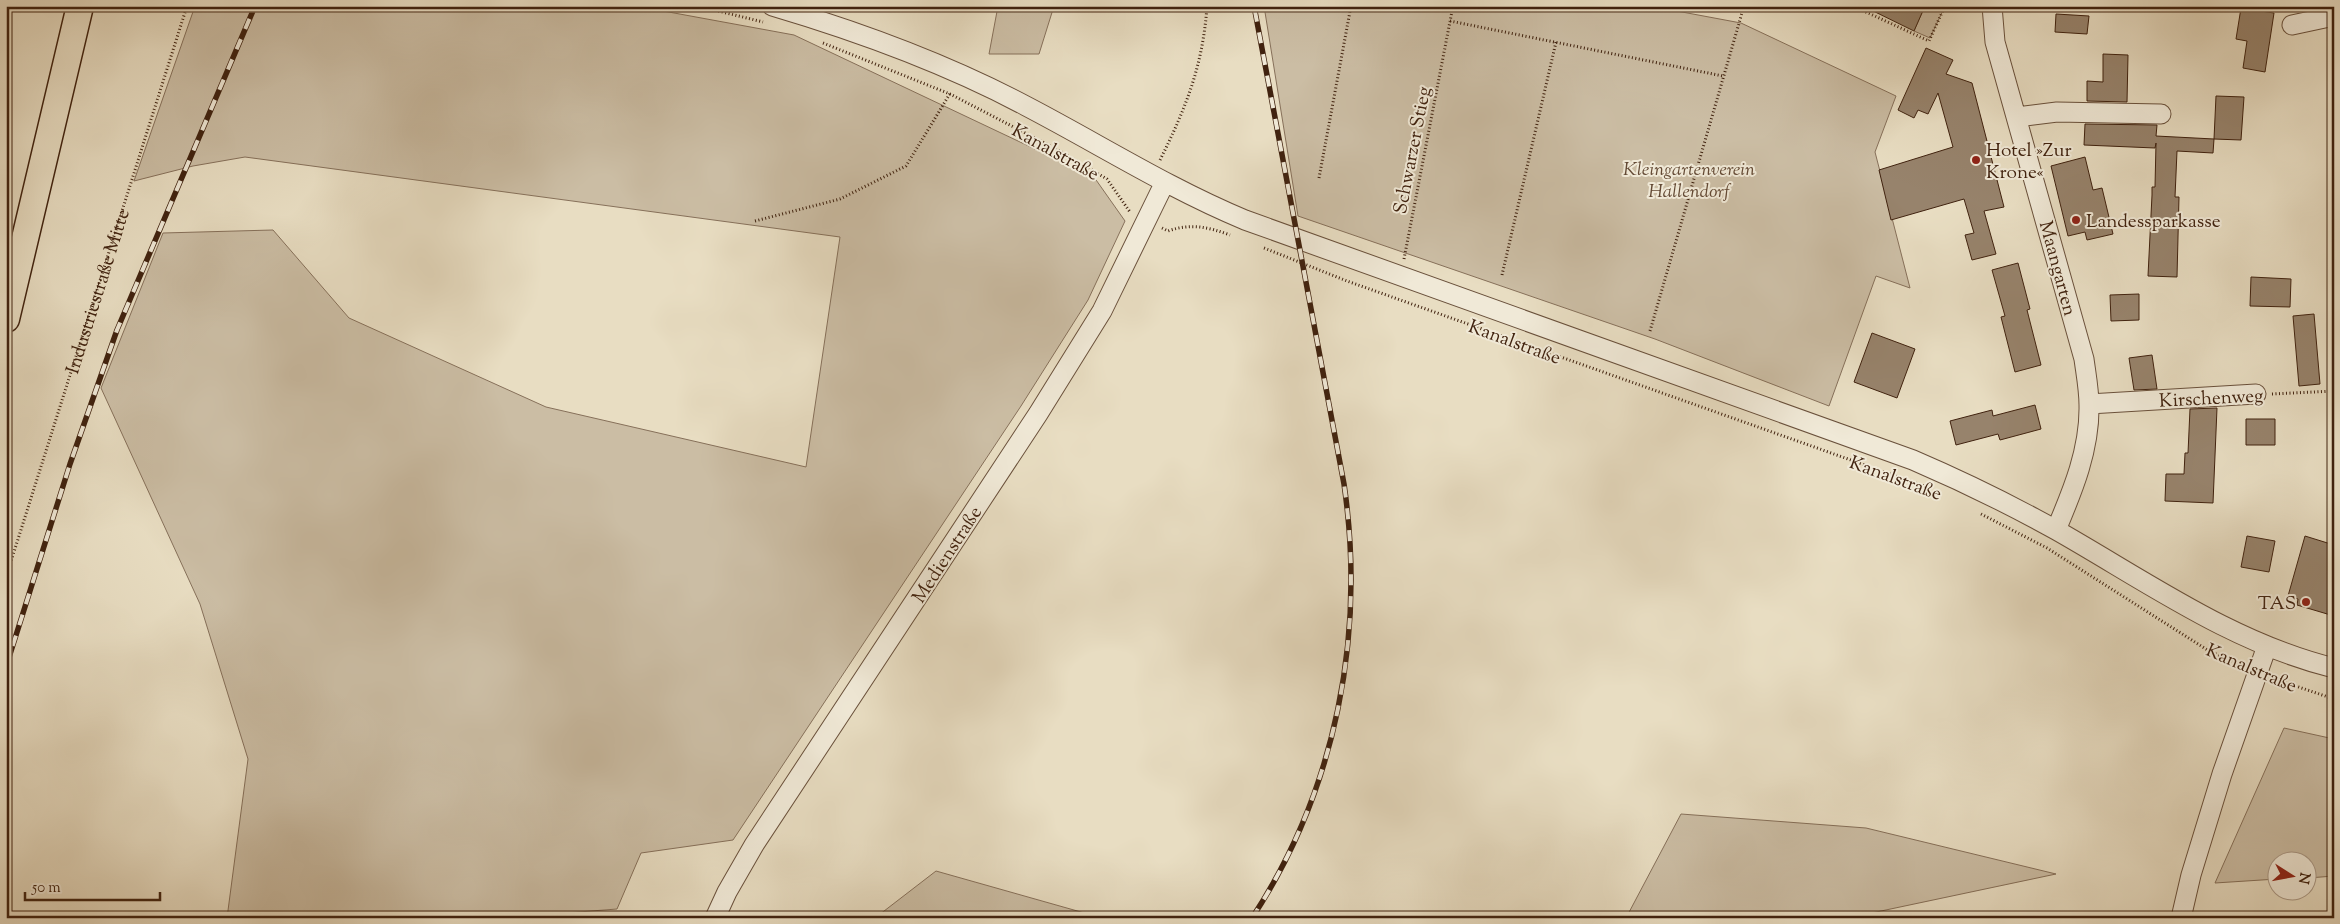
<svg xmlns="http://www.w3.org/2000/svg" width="2340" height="924" font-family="'Sorts Mill Goudy',serif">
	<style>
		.green { fill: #cbbda4; stroke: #86705a }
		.building { fill: #97836c; stroke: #40220f }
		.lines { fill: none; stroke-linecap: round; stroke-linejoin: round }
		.minor-casing { stroke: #6a513c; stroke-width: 21 }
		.highway-casing { stroke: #40220f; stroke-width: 29 }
		.path { stroke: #40220f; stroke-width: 3; stroke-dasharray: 1 2.5; stroke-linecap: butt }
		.minor { stroke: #f0e9d7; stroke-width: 19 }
		.highway { stroke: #e8ddc2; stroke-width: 26 }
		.rail-casing { stroke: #40220f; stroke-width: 5.5 }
		.rail { stroke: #f0e9d7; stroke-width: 4; stroke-dasharray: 11; stroke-linecap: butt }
		.poi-dot { fill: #8f2418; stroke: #f0e9d7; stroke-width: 2 }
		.labels { text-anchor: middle; stroke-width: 4; stroke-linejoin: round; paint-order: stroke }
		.poi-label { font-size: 19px; fill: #40220f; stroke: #f0e9d7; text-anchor: start }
		.street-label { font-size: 19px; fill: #40220f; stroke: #f0e9d7 }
		.park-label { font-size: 19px; font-style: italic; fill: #634934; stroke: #f0e9d7 }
	</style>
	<rect width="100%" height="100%" fill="#e8ddc2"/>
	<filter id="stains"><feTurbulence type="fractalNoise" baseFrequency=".004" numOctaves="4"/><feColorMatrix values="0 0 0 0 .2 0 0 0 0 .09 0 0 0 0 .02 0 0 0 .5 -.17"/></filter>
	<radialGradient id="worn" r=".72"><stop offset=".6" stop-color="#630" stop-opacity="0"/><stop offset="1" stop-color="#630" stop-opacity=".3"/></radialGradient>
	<path class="green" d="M195,6H636L794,35L1094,177L1125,221L1088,300L1021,406L733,840L641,853L617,909L502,918H227L248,759L200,604L101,388L163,233L273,230L349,318L546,407L806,467L840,237L245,157L193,166L134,181Z
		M998,6H1054L1039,54H989Z
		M1264,6H1650L1741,23L1896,96L1875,152L1910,288L1876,276L1829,406L1655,339L1298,216Z
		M1925,6H1945L1930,38L1914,31Z
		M2284,728L2334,739V876L2308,878V862H2278L2277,879L2215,883Z
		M1681,814L1866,828L2056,874L1848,918H1626Z
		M936,871L1088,914L1098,918H875Z"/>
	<path class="building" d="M1863,6H1925L1914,31Z
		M2241,8L2274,13L2265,72L2243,68L2247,41L2236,39Z
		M2056,14L2089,16L2087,34L2055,32Z
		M1926,48L1953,60L1946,74L1972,83L2004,207L1984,211L1996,254L1972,260L1965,235L1974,233L1964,199L1891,220L1879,170L1953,147L1938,93L1928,114L1918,110L1914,118L1898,110Z
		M2103,54L2128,55L2127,102L2087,101V81L2103,82Z
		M2216,96L2244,97L2241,140L2214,139Z
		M2085,124L2157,125L2156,136L2214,139L2213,153L2177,151L2175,197H2179L2177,277L2148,276L2152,195V187H2155L2156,143L2155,148L2084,145Z
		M2085,157L2093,190L2102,188L2113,234L2087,240L2085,232L2068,236L2051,166Z
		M2018,263L2030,309L2027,310L2041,365L2015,372L2001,317L2005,316L1992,270Z
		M2251,277L2291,279L2290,307L2250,306Z
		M2139,294V320L2111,321L2110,295Z
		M2314,314L2320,384L2299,386L2293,316Z
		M1872,333L1915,349L1897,398L1854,382Z
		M2152,355L2157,389L2134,390L2129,358Z
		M2035,405L2041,429L2000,440L1998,434L1956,445L1950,421L1992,410L1993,416Z
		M2217,408L2213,503L2165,501L2166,474H2184L2185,453H2188L2190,409Z
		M2246,419H2275V445H2246Z
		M2247,536L2275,541L2269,572L2241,567Z
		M2305,536L2334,545V616L2297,605L2298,599L2288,596Z"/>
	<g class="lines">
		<g class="minor-casing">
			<path id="minor" d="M772,6C860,32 945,63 1026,106C1099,144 1168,188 1245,220L1913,460C1962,481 2009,504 2056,530C2146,581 2232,643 2334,668
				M1992,6L1995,42L2084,359C2086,374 2089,390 2089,405C2090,449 2073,490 2056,530
				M2292,25L2334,16
				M2017,117L2057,112L2161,114
				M2089,404L2256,394
				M715,918L727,892L754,845L1038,414L1102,311L1165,182
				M2181,918L2191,875L2222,774L2267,646"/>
		</g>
		<g class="highway-casing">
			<path id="highway" d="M6,319L80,6"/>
		</g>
		<g class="path">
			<path d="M698,6L763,22"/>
			<path d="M1853,6L1929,41L1945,6"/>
			<path d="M1450,21L1723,76"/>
			<path d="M823,43L950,94L1058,150L1107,179L1130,212"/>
			<path d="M1160,160C1186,108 1203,65 1207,6"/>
			<path d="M1319,178L1351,6"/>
			<path d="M755,221L840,199L906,166L951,92"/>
			<path d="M1162,228L1168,231C1191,223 1208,227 1230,235"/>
			<path d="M1264,248L1347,281L1924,486"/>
			<path d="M1404,259L1453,6"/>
			<path d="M1502,275L1556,42"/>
			<path d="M1650,331L1744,6"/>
			<path d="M2272,394L2334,391"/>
			<path d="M1981,514L2047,548L2209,651L2241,665"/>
			<path id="s1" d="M6,577L187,6"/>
			<path d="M2275,679L2334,699"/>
		</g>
		<use href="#minor" class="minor"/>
		<use href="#highway" class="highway"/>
		<g class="rail-casing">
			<path id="rail" d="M6,667L70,464L117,330L255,6
				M1252,918C1336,790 1366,635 1344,484L1254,6"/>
		</g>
		<use href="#rail" class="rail"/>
	</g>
	<g class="poi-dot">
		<circle cx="1976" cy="160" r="5"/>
		<circle cx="2076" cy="220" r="5"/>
		<circle cx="2306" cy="602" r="5"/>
	</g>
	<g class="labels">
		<g class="poi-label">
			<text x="1986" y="156">Hotel »Zur<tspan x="1986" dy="22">Krone«</tspan></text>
			<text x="2086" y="227">Landessparkasse</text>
			<text x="2296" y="609" text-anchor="end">TAS</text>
		</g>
		<g class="street-label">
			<text transform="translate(1411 150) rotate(-79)" y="7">Schwarzer Stieg</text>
			<text transform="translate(1056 151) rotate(29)" y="7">Kanalstraße</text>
			<text transform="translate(2059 268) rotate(75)" y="7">Maangarten</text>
			<text dy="7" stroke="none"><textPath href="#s1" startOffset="300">Industriestraße Mitte</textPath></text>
			<text transform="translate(1515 341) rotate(20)" y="7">Kanalstraße</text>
			<text transform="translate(2211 397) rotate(-3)" y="7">Kirschenweg</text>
			<text transform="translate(1896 477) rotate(20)" y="7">Kanalstraße</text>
			<text transform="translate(946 554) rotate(-57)" y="7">Medienstraße</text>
			<text transform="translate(2252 667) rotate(23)" y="7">Kanalstraße</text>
		</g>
		<g class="park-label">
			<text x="1689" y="175">Kleingartenverein<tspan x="1689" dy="22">Hallendorf</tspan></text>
		</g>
	</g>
	<rect width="2340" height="924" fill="none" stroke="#e8ddc2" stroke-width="25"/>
	<rect x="8" y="8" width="2325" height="909" fill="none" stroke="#40220f" stroke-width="2.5"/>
	<rect x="12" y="12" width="2315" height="899" fill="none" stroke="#40220f"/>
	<g transform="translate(2292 876) rotate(101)"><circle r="24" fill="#f0e9d7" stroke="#aa9987"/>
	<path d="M0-4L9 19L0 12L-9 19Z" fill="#8f2418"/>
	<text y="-8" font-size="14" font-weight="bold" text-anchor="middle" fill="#40220f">N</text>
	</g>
	<path d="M25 892v8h135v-8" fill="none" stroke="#40220f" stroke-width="2.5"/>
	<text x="32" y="892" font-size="15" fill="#40220f" stroke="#f0e9d7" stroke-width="4" paint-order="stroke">50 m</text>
	<rect width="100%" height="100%" filter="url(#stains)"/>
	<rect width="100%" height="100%" fill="url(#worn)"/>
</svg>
